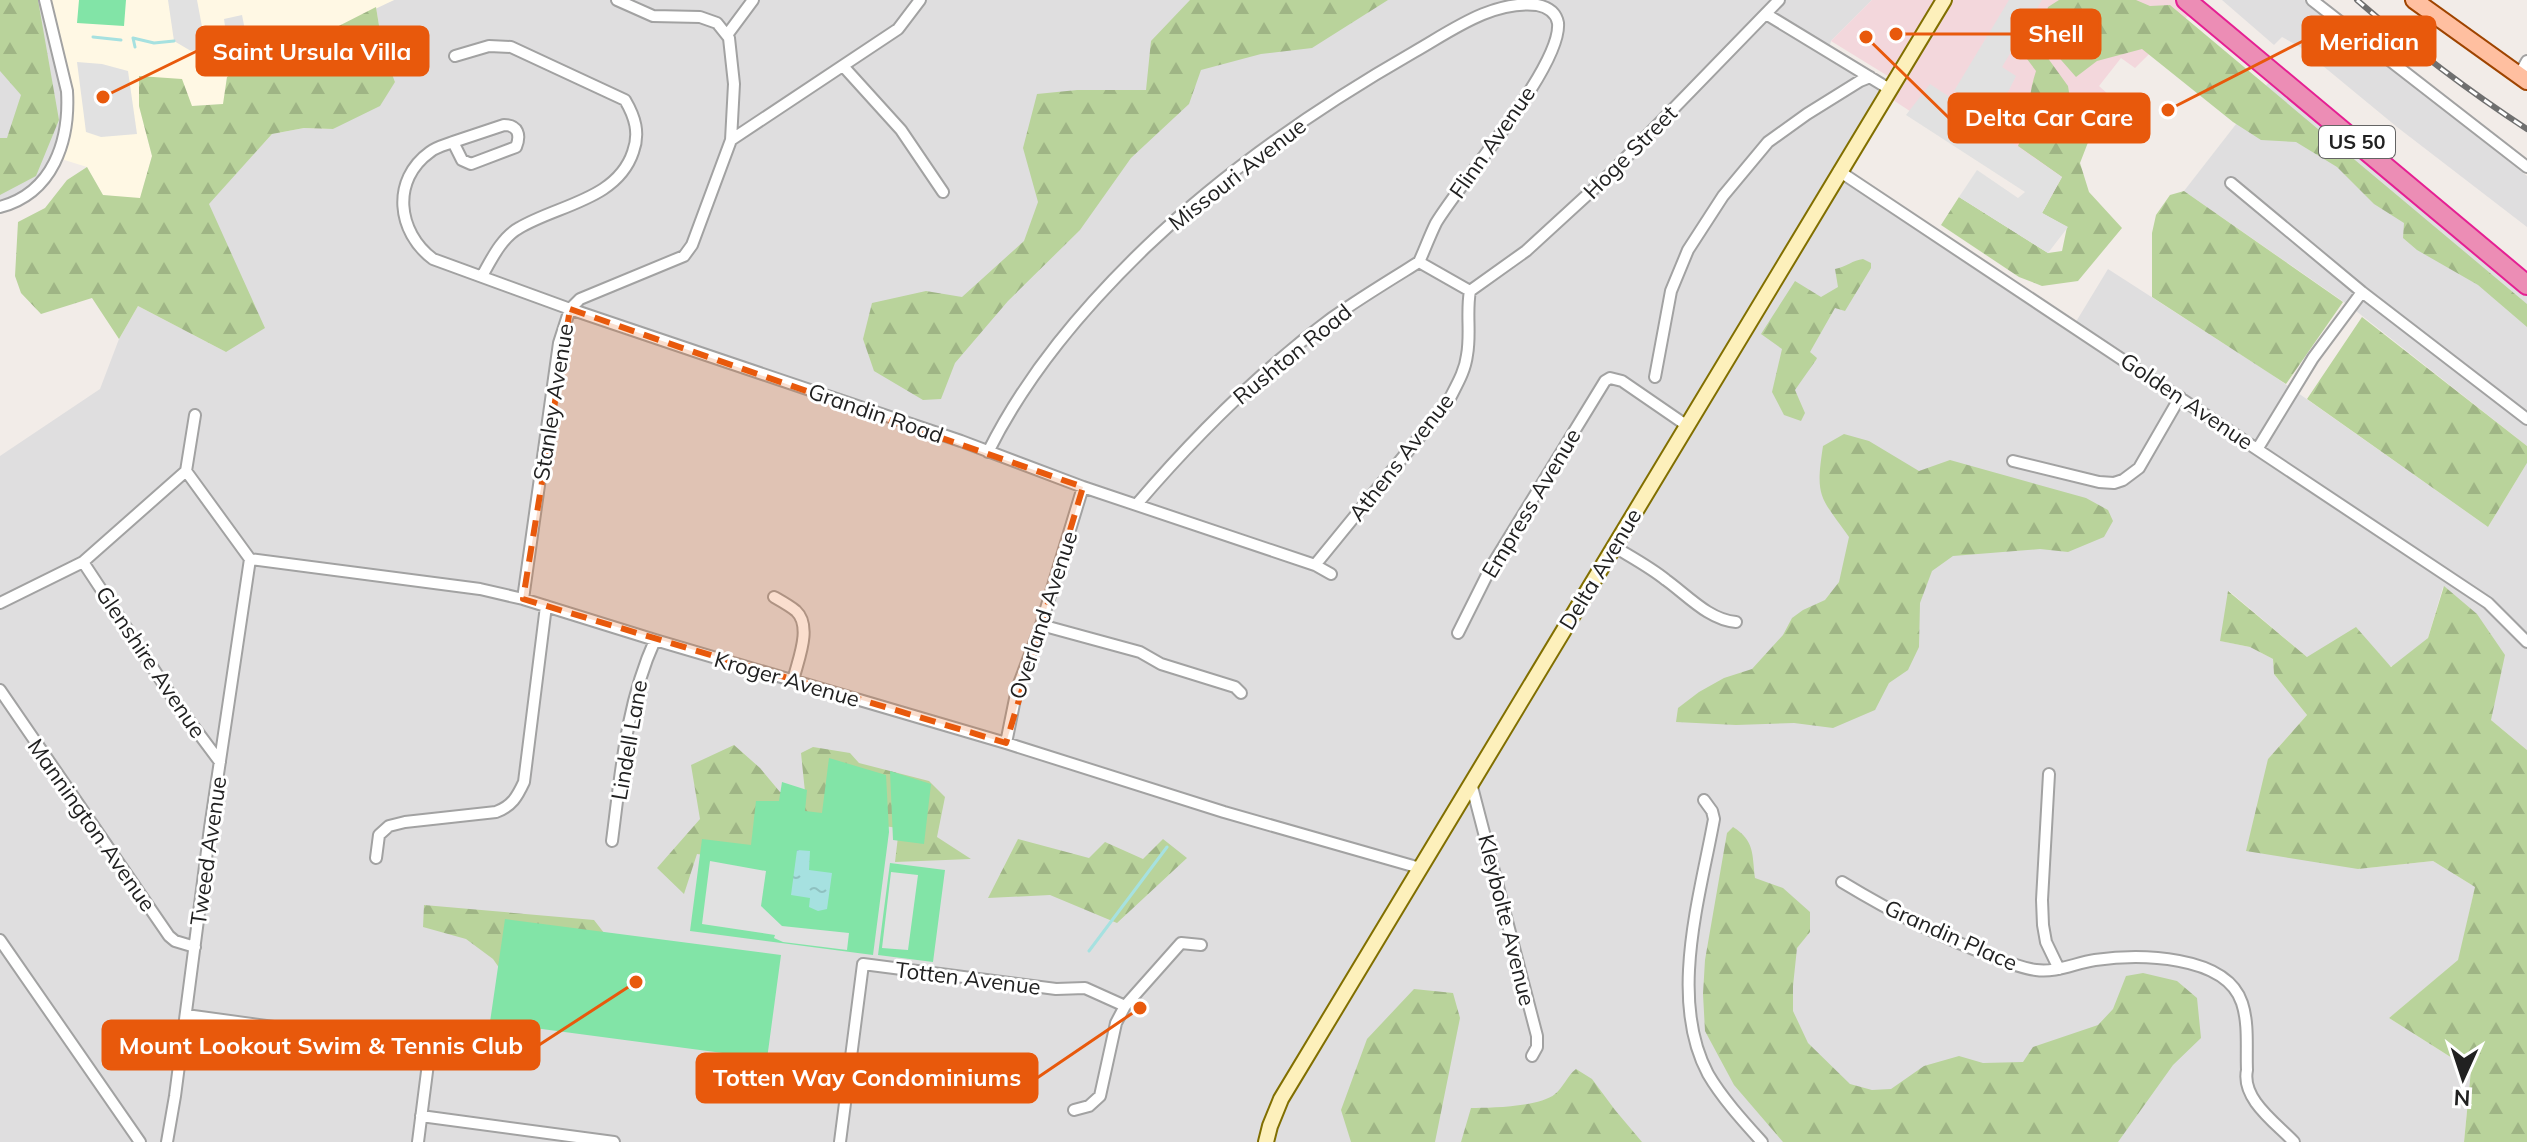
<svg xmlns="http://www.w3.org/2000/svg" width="2527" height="1142" font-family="Mulish,sans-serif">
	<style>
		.residential { fill: #dfdedf }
		.commercial { fill: #f3d7dc }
		.education { fill: #fff8e4 }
		.forest { fill: url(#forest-firs) }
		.pitch { fill: #82e4a7 }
		.parking { fill: #e1e1e1 }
		.water { fill: url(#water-ripples) }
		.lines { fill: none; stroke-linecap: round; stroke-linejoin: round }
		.stream { stroke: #a6e1e0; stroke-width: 3 }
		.street-casing { stroke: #a2a2a2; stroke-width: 14 }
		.secondary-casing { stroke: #816f00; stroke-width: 18 }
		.primary-casing { stroke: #9f4400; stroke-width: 20 }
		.highway-casing { stroke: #e52093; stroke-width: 22 }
		.street { stroke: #fff; stroke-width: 10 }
		.secondary { stroke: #fdf0bb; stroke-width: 14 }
		.primary { stroke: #ffbfa0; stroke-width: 16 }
		.highway { stroke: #ec8db5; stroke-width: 18 }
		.rail-casing { stroke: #6f6f6f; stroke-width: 6 }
		.rail { stroke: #fff; stroke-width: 3; stroke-dasharray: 9; stroke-linecap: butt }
		.marked { fill: #e8590c; fill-opacity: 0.2; stroke: #e8590c; stroke-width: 6; stroke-dasharray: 16 10; stroke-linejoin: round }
		.labels { text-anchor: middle; stroke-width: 6; stroke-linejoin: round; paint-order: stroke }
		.shield { fill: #fff; stroke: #646464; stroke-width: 2 }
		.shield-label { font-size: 20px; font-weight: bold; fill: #212121 }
		.street-label { font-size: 22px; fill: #212121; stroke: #fff }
		.leader { fill: none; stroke: #e8590c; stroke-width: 3 }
		.callout-dot { fill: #e8590c; stroke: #fff; stroke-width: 3 }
		.callout { fill: #e8590c; stroke: #e8590c; stroke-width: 3 }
		.callout-label { font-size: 24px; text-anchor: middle; font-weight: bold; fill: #fff }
	</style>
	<defs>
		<pattern id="forest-firs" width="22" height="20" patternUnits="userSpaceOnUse" patternTransform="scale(2)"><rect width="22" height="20" fill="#b9d39b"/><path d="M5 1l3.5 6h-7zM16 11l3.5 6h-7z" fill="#9fb585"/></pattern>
		<pattern id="water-ripples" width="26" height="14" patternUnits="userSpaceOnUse" patternTransform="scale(2)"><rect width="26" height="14" fill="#a6e1e0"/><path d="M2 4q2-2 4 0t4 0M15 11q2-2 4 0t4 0" fill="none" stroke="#8fc1c0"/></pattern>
	</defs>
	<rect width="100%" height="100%" fill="#f2ece8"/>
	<path class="residential" d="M0,0H45L67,91V120L43,182L0,207Z
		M394,0H1872L1831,41L1828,52L1891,90L1840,171L2074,325L2108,269L2271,374L2488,527L2527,463V750L2491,720L2443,587L2428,638L2409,668L2307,657L2229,591L2221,641L2250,647L2273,659L2274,674L2307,715L2268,759L2358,869L2433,861L2475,887L2459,960L2389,1018L2471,1070L2464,1142H0V456L100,389L119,339L138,306L226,352L208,204L272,134L304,128L333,129L395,82L383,50L376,7Z
		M2222,0H2304L2527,176V227L2397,127L2300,47L2282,37L2274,45Z
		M2275,74L2527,285V446L2351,307L2184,191Z"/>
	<path class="commercial" d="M1872,0H2186L2196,8L2135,68L2121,58L2099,86L2109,95L2105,100L2110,105L2051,204L1887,96L1896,81L1831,41Z"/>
	<path class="education" d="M45,0H394L327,32L267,51L227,77L224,104L192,106H139L152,156L140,199L103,195L87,167L58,158L68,106Z"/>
	<path class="forest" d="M0,0H38L59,120L36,176L0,195V138H7L21,95L0,71Z
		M1190,0H1388L1312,48L1261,54L1201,70L1189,104L1131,158L1080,230L1008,301L955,363L941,399L923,400L874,371L863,339L872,303L926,291L962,297L1024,241L1038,202L1023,148L1037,94L1077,90H1146L1151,41Z
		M2059,0H2136L2150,6L2170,5L2527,304V327L2478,285L2417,250L2403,238L2404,223L2374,204L2337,167L2296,142L2261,140L2233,122L2142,49L2097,61L2076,77L2040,36L2048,7Z
		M376,7L383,50L395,82L380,106L333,129L304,128L272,134L209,204L265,328L226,352L138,306L119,339L92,298L41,314L21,293L15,276L18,222L45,208L67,180L87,167L103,195L140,198L152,156L139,106V76L182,79L192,106L223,104L227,77L267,51L327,32Z
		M2037,43L2068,86L2071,105L2101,109L2080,163L2089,192L2122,228L2078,281L2042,286L2019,277L1941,225L1959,197L2048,253L2062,251L2067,227L2042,213L2062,177L2018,146C2030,120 2027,98 2036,71L2027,59L2028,49Z
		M2184,191L2343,302L2286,384L2152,297V233L2156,215L2170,195Z
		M1863,259L1871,263V268L1845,311L1835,308L1810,352L1817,358L1816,360L1795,390L1805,413L1801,421L1784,415L1772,392L1782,349L1761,334L1795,281L1821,297L1838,287L1835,269C1846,267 1853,260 1863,259Z
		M2362,317L2527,446V463L2488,527L2307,399Z
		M1844,434L1869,441L1919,471L1950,460L2086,498L2108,510L2113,521L2104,537L2068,552L2040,549L1953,556L1932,571L1920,603L1919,647L1908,670L1889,683L1875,710L1833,728L1794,723L1736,725L1676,722L1678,708L1699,692L1724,678L1752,669L1783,635L1792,618L1803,610L1825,600L1839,582L1849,537C1820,496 1815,498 1823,446Z
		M2444,586L2477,614L2505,655L2491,720L2527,750V1142H2464L2471,1070L2389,1018L2458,960L2475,887L2433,861L2358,869L2246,851L2268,759L2307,715L2274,674L2273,659L2250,647L2220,641L2228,591L2307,657L2356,627L2391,667L2428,638Z
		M734,745L760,768L780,792H805L801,753L813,747L850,753L859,763L929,781L945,797L937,837L971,859L895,862L899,828L875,825L828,828L747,861L697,854L684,894L657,868L700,819L691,765Z
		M1733,827C1755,841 1752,854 1755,878L1783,888L1810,912V932L1797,948L1793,986V1011L1808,1043L1850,1084L1872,1090L1891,1089L1924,1066L1959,1056L1983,1063L2023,1062L2033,1047L2098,1025L2113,1009L2126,976L2143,973L2177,981L2197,998L2201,1038L2173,1065L2118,1142H1783L1734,1085L1705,1031L1703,994L1705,960L1727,833Z
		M1018,839L1089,858L1105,842L1143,859L1163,839L1187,858L1117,923L1050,895L988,898Z
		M424,905L594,920L608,938L522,1001L493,959L466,939L423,927Z
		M1414,989L1453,993L1460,1018L1435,1142H1351L1341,1110L1367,1039Z
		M1576,1069L1592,1079L1615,1110L1642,1142H1461L1471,1108C1490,1108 1540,1107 1555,1094C1563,1088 1567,1076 1576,1069Z"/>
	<path class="pitch" d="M79,0H126L124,26L77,23Z
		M829,758L886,775L889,832L873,955L690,931L702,839L751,845L756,801H779L782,782L807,790L805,811L822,813Z
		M890,771L931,784L924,844L893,840Z
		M890,863L945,870L933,962L878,955Z
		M505,919L781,955L767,1059L490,1022Z"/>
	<path class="parking" d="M168,0H197L206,48L191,51L174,41Z
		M2009,0H2042L2002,67L2016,76L2003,102L2016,110L2012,118L2014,120L2004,137L2062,177L2042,213L2068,227L2048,253L1959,197L1977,170L2018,198L2025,192L1906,115L1930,84L1957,102L1968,113L1972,106L1961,98V94L1954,91Z
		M242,15L247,40L236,43L227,41L224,19Z
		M77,62L102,64L128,71L137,134L101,137L86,132Z
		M710,861L766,871L761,906L782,926L849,933L847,950L783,942L774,938L775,935L702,924Z
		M891,872L918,875L908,950L882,948Z"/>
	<path class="water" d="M797,850L810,851L809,870L832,873L827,909L818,911L809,907L810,898L791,895Z"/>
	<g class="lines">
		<path class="stream" d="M93,37L121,40
			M133,38L154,43L174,41
			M133,38L135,47
			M1089,951L1167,847"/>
		<g class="street-casing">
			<path id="street" d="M617,0L653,16L700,17L717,23L729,38L734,84L731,140
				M2312,0L2527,167
				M1766,14L1891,90
				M727,35L753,0
				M455,56L489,46L511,47L625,100C635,117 640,133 633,152C617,200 557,205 519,228C502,237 491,260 482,276
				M843,66L901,130L943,192
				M2519,75L2527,61
				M504,125C518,125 521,135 516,147L471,164L462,160L453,142Z
				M453,142C445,145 436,147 430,152C391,180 397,232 433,259L570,309L961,441L1083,487L1315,565L1331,574
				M1839,171L2488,603L2527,642
				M2231,183L2362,292L2527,419
				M0,207C53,193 70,141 67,91L45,0
				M1470,291L1526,251L1610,174L1779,0
				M1655,377L1671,291L1688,250L1723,196L1768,142L1807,114L1860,81L1870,77
				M2258,448L2313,358L2362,292
				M988,452C1027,374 1083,308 1146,247C1226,170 1318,107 1414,52C1451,31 1492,0 1537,5C1547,7 1556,12 1558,23C1562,66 1461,181 1436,223C1430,235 1425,249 1419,262
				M2013,461L2099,482L2114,483L2123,480L2139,468L2180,397
				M186,471L250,559L480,589L523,599L655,640L1006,743L1224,812L1420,868
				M1137,504C1196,435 1259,372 1332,318C1360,298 1390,280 1419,262L1470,291
				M1613,546C1631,557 1650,567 1666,580C1687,595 1709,620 1736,622
				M83,562L176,703L220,762
				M1315,565L1448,402C1456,386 1465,372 1467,355C1471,334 1466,312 1470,291
				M774,597C781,601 790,606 796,611C813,627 797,662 793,681
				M523,599L559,343L570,309L580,299L684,256L692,245L731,140L898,29L920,0
				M0,603L83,562L186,471L195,415
				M1041,625L1140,652L1161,664L1235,687L1241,693
				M1458,633L1491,567L1605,381L1610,378L1622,381L1686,425
				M0,690L169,936L175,941L195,947
				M1006,743L1017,689L1041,625L1083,487
				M2049,774L2042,900L2043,925L2046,942L2059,969
				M1471,783L1537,1036V1047L1532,1056
				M1704,800L1712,811L1714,819C1700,897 1668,999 1708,1074C1722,1098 1743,1121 1762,1142
				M612,841C621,772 626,704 655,640
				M376,858L379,835L389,826L405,822L496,812C512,806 517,797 524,782L546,606
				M1842,882C1890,911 1937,936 1989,955C2004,961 2020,968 2036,970C2056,973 2075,963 2095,960C2138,954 2226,954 2242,1003C2249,1024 2246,1049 2247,1070C2241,1099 2276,1123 2294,1142
				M0,940L140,1142
				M186,1015L430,1048L418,1142
				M1074,1110L1089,1106L1100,1096L1116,1023L1125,1006L1181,943L1201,945
				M421,1116L614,1142
				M167,1142L175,1096L210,828L250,559
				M840,1142L863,964L1056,989L1085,988L1125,1006"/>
		</g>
		<g class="secondary-casing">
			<path id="secondary" d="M1266,1142L1270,1126L1281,1099L1944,0"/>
		</g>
		<g class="primary-casing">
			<path id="primary" d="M2414,0L2527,81"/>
		</g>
		<g class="highway-casing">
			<path id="highway" d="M2186,0L2527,285"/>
		</g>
		<use href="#street" class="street"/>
		<use href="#secondary" class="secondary"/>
		<use href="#primary" class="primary"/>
		<use href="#highway" class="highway"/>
		<g class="rail-casing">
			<path id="rail" d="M2357,0C2411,47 2467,90 2527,129"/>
		</g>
		<use href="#rail" class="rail"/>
	</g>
	<path class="marked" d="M570,309L1083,487L1006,743L523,599Z"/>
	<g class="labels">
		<rect class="shield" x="2319" y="126" width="76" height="32" rx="6"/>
		<g class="shield-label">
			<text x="2357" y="149">US 50</text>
		</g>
		<g class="street-label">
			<text transform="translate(1492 142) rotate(-55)" y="8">Flinn Avenue</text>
			<text transform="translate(1630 152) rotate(-45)" y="8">Hoge Street</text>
			<text transform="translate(1237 174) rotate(-38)" y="8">Missouri Avenue</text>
			<text transform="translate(1292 354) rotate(-39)" y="8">Rushton Road</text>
			<text transform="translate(2187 401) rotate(34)" y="8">Golden Avenue</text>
			<text transform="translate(553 402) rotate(-81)" y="8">Stanley Avenue</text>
			<text transform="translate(876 413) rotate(19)" y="8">Grandin Road</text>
			<text transform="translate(1401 457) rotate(-52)" y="8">Athens Avenue</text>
			<text transform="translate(1531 503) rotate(-59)" y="8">Empress Avenue</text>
			<text transform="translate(1600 569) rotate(-59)" y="8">Delta Avenue</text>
			<text transform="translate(1043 615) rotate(-72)" y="8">Overland Avenue</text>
			<text transform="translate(151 662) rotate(56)" y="8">Glenshire Avenue</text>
			<text transform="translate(787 679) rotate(16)" y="8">Kroger Avenue</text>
			<text transform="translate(629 740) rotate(-80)" y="8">Lindell Lane</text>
			<text transform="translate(92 825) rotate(55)" y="8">Mannington Avenue</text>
			<text transform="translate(208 851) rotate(-82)" y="8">Tweed Avenue</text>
			<text transform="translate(1507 920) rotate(76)" y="8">Kleybolte Avenue</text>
			<text transform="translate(1951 935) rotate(24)" y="8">Grandin Place</text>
			<text transform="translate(968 978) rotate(7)" y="8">Totten Avenue</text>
		</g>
	</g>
	<path class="leader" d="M1896 34L2012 34M2168 110L2303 41M103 97L197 51M1866 37L1949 118M636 982L539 1045M1140 1008L1037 1078"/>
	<g class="callout-dot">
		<circle cx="1896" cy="34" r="8"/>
		<circle cx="2168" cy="110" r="8"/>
		<circle cx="103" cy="97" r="8"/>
		<circle cx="1866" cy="37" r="8"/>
		<circle cx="636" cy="982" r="8"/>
		<circle cx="1140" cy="1008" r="8"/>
	</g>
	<g class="callout">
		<rect x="2012" y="10" width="88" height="48" rx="8"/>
		<rect x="2303" y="17" width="132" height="48" rx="8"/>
		<rect x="197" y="27" width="231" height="48" rx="8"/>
		<rect x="1949" y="94" width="200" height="48" rx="8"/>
		<rect x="103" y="1021" width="436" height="48" rx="8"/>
		<rect x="697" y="1054" width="340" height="48" rx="8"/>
	</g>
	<g class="callout-label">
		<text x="2056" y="42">Shell</text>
		<text x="2369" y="50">Meridian</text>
		<text x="312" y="60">Saint Ursula Villa</text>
		<text x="2049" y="126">Delta Car Care</text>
		<text x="321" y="1054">Mount Lookout Swim &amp; Tennis Club</text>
		<text x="867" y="1086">Totten Way Condominiums</text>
	</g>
	<g transform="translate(2463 1078) rotate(183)" stroke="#ffffff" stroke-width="6" paint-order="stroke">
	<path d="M0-6L14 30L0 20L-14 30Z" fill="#212121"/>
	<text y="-12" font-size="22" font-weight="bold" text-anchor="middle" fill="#212121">N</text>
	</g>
</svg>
